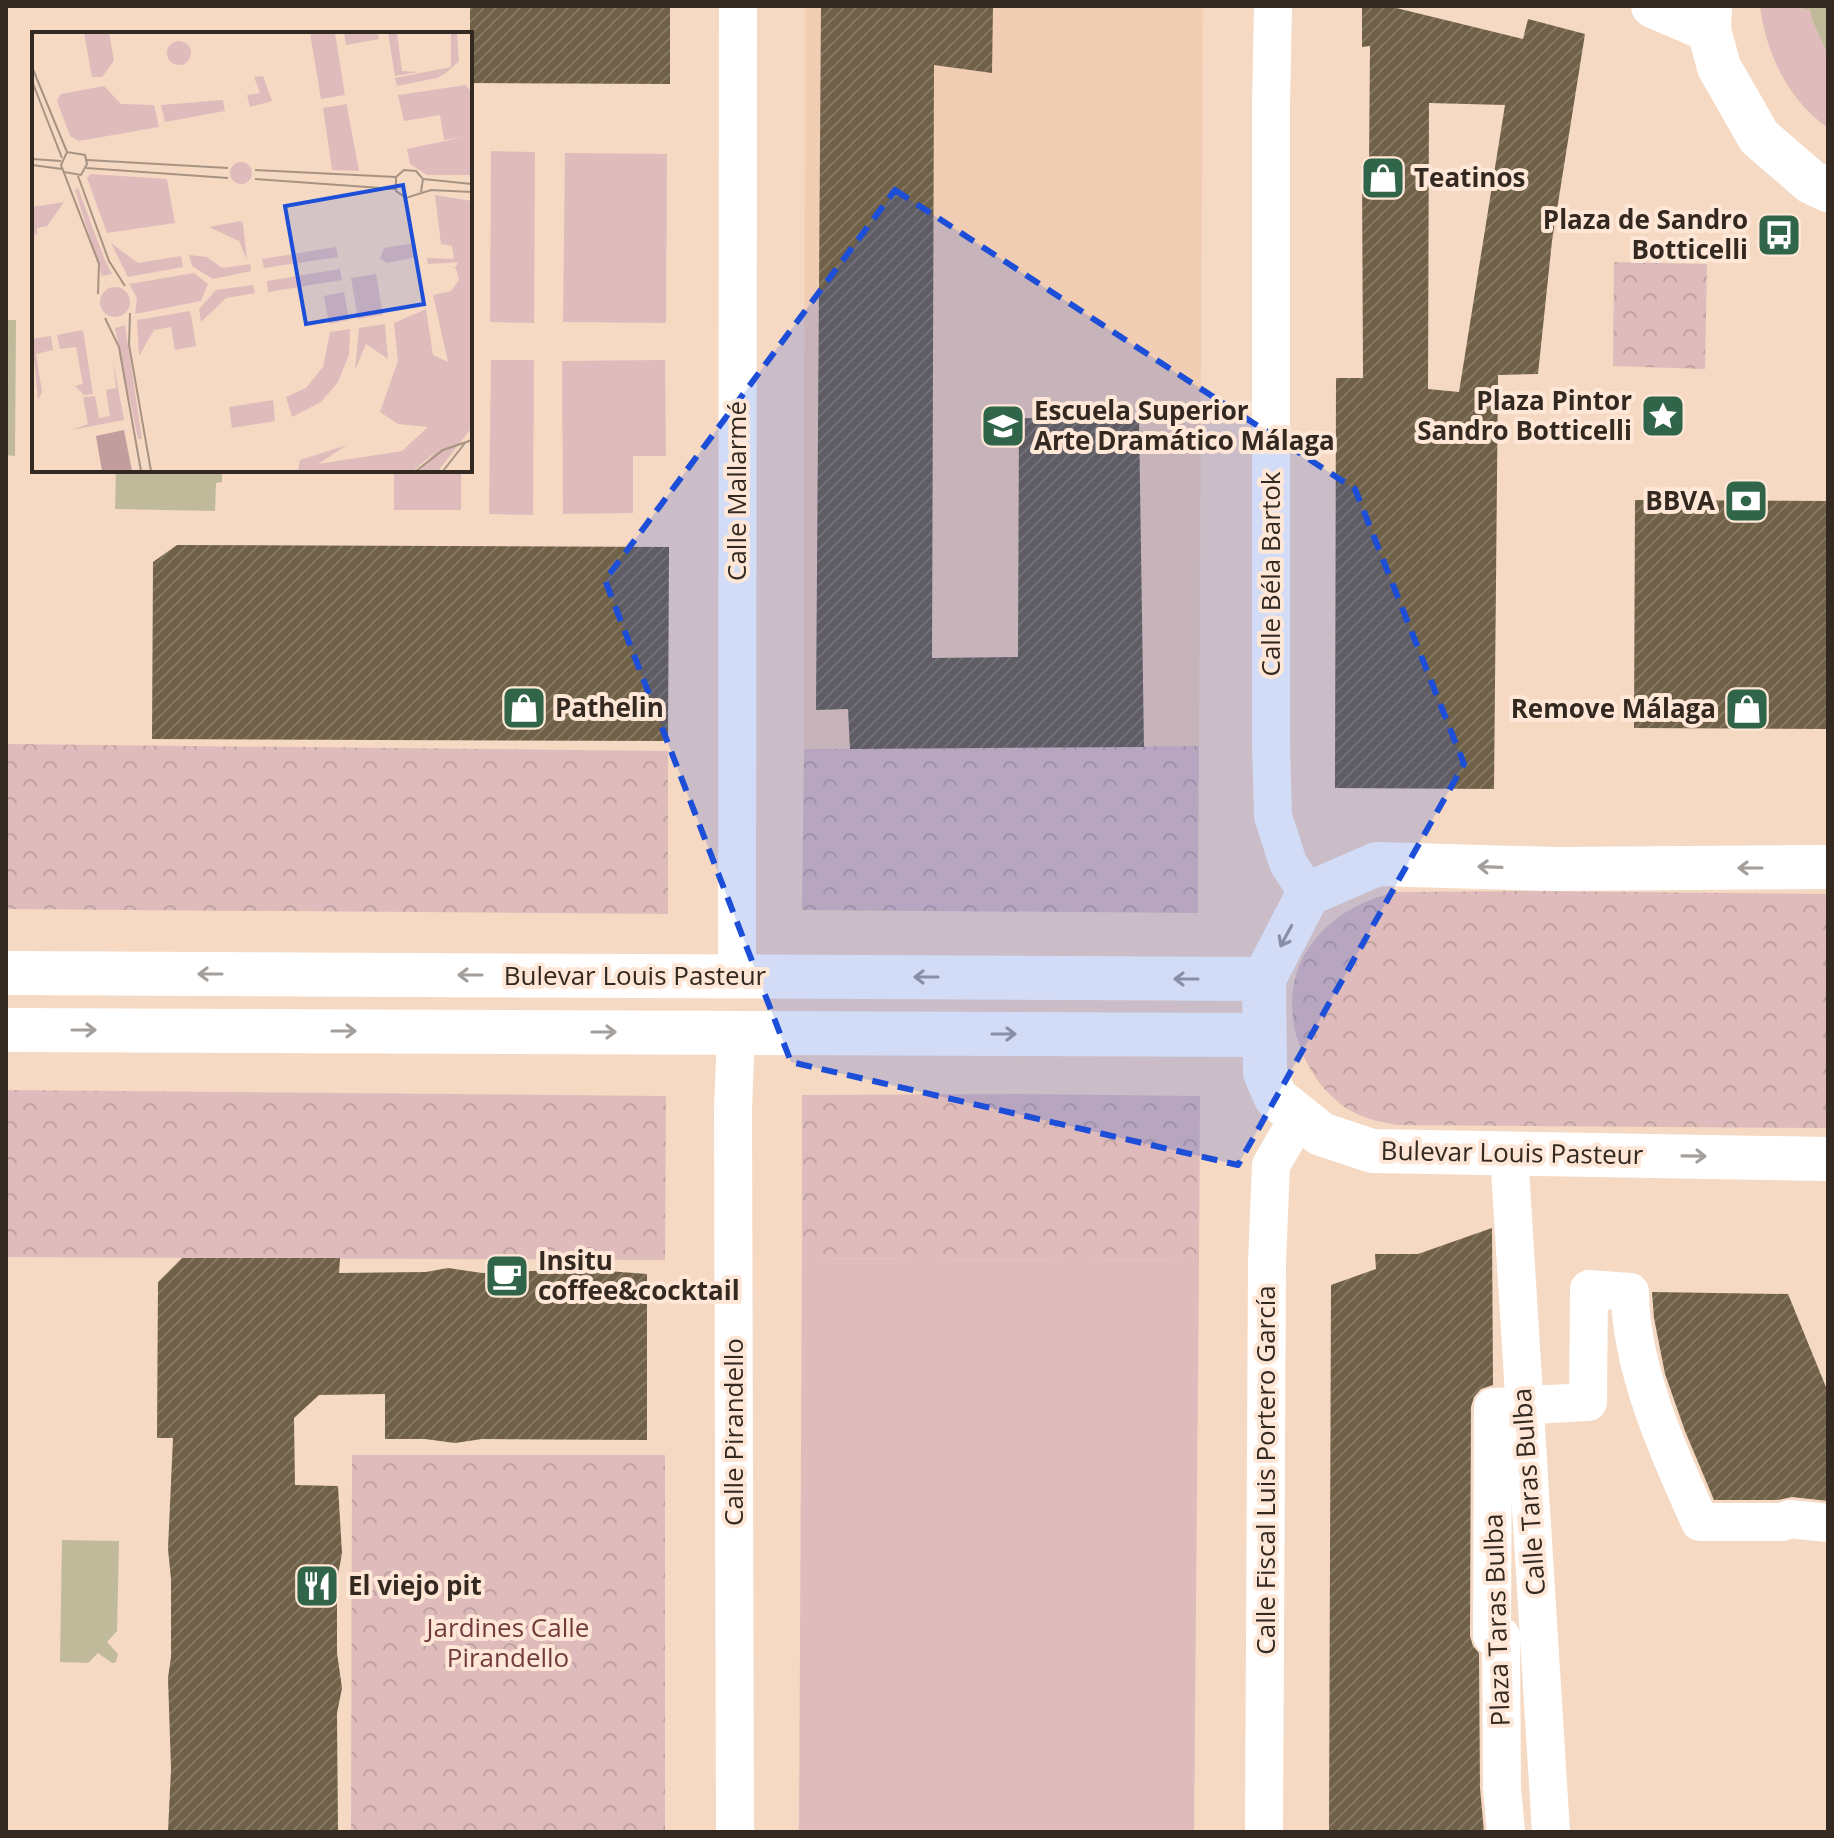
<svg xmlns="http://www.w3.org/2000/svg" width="1834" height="1838" font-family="'Open Sans',sans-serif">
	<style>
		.built { fill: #f0cdb3 }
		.green { fill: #dfbcbb }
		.park { fill: url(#park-crowns) }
		.water { fill: #c0ba9a }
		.building { fill: url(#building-hatch); fill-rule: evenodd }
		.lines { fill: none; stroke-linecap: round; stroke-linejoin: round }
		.street { stroke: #fff; stroke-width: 38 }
		.secondary { stroke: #fff; stroke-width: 44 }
		.oneway { stroke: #a49f9b }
		.marked { fill: #1d4ed8; fill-opacity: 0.2; stroke: #1d4ed8; stroke-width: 6; stroke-dasharray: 16 10; stroke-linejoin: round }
		.labels { text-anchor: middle; stroke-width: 8; stroke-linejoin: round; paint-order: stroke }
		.poi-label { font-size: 26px; font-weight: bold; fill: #342921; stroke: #fee7d6; text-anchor: start }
		.street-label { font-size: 26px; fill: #342921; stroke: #fee7d6 }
		.park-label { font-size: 26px; fill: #723c3e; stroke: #fee7d6 }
		.inset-road { fill: none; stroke: #a89382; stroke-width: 2 }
		.view { fill: #1d4ed8; fill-opacity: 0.15; stroke: #1d4ed8; stroke-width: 4 }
		.inset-edge { fill: none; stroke: #342921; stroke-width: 4 }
	</style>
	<defs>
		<pattern id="park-crowns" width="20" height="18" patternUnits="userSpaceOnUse" patternTransform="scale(2)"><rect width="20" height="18" fill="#dfbcbb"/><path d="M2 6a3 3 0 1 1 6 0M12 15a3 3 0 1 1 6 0" fill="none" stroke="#c0a2a0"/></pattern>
		<pattern id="building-hatch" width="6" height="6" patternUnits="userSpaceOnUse" patternTransform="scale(2)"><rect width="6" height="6" fill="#706047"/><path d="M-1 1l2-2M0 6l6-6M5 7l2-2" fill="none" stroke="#847864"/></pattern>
	</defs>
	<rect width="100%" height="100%" fill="#f5d9c3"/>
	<path class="built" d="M805,6H1203L1199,746L804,749Z"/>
	<path class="green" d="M1760,6H1792L1810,10L1813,22L1828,55V128C1788,100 1766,53 1760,6Z
		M491,151L535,152L534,323L490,322Z
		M565,153L667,154L666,323L563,322Z
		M491,360H534L533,515L489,514Z
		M665,360L666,456H633V513L563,514L562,361Z
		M394,470H461V510H394Z
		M802,1258L1199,1261L1194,1832H799Z"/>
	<path class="park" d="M1614,262L1707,264L1705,369L1613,366Z
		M6,744L668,751V914L6,909Z
		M1199,746L1198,913L802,910L804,749Z
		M1529,891L1828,894V1128L1396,1125C1380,1122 1363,1118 1349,1110C1297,1077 1271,994 1313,942C1334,915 1362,900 1396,892Z
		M6,1090L666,1096L665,1260L6,1257Z
		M1022,1094L1200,1096L1199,1261L802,1258V1095Z
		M352,1455H665V1832H351Z"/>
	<path class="water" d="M1792,6H1828V55L1813,22L1810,10Z
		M6,320H16L15,456L6,455Z
		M116,470H222V482L216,483L215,511L115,509Z
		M62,1540L119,1541L117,1631L107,1642L118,1654L116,1662L112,1663L98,1653L88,1663L60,1662Z"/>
	<path class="building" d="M470,6H670V84L470,83Z
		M821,6H993L992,73L934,65L932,658L1018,657L1019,418L1139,420L1144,747L850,749L848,709L816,710Z
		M1362,6H1388L1523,39L1528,19L1585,34L1552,241L1538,374L1498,375L1494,789L1335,788L1336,378H1363L1362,168H1369L1370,46L1362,47ZM1429,103L1505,105L1459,392L1428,389Z
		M1635,500L1828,501V729L1634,728Z
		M177,545L669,547L668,741L152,739L153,562Z
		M1492,1228L1493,1385L1481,1389L1474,1397L1471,1407L1470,1636L1473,1646L1479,1653L1480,1788L1484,1832H1329L1331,1285L1376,1269L1375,1254H1418Z
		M182,1258H340L339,1273L426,1272L448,1268L482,1273L582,1269L647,1274V1440L482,1439L455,1443L425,1439H385V1394L319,1395L294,1418L295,1485L338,1486L342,1553L337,1581V1653L342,1688L337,1713L338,1832H168L171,1769L168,1678L171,1657V1579L168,1549L173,1438H157L158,1282Z
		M1652,1292L1788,1294L1828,1392V1501L1792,1497L1778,1500H1714L1685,1431L1665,1374L1654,1318Z"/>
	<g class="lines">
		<path class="street" d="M1273,6L1271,105V745L1273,816L1288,863L1308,894
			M737,976L738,6
			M1509,1153L1551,1832
			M735,1832L733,1109L736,1033
			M1264,1832L1267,1263L1271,1165L1299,1117
			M1506,1832L1502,1788L1501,1636H1492L1493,1407L1588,1402L1589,1289L1630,1292C1630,1367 1669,1454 1700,1522H1782L1790,1519L1828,1523"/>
		<path class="secondary" d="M1653,6L1709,30
			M1710,6L1709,30L1719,67L1759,137L1811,182L1828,190
			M1828,867L1555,869L1377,864L1308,894L1264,979L1265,1073L1276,1098L1321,1134L1372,1151L1828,1159
			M6,973L1264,979
			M6,1030L1263,1035"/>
	</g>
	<defs><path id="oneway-shaft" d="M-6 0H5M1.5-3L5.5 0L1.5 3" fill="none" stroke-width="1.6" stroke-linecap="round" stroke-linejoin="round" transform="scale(2)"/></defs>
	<g class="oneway">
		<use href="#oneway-shaft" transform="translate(1490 867) rotate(-178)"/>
		<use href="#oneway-shaft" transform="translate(1750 868) rotate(180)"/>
		<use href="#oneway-shaft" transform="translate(1286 936) rotate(118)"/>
		<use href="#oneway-shaft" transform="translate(210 974) rotate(-180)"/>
		<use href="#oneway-shaft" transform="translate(470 975) rotate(-180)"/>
		<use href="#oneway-shaft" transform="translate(926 977) rotate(-180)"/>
		<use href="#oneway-shaft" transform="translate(1186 979) rotate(-180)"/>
		<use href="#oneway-shaft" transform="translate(84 1030)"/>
		<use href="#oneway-shaft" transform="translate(344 1031)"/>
		<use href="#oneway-shaft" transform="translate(604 1032)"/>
		<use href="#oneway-shaft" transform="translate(1004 1034)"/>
		<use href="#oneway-shaft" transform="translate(1694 1156) rotate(1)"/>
	</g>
	<path class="marked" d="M895,190L1355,489L1464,764L1238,1165L791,1062L605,580Z"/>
	<defs>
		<g id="shop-square" transform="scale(2.3)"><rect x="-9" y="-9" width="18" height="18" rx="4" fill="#31654a" stroke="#fee7d6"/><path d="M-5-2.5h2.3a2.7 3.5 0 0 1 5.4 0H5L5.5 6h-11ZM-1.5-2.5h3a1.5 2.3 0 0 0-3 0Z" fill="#fff"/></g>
		<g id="bus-square" transform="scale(2.3)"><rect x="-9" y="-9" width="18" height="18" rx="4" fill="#31654a" stroke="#fee7d6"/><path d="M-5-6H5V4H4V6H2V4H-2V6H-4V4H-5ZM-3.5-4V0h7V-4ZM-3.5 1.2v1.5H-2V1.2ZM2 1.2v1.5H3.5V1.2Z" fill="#fff"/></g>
		<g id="sight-square" transform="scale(2.3)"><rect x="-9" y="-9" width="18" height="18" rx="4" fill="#31654a" stroke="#fee7d6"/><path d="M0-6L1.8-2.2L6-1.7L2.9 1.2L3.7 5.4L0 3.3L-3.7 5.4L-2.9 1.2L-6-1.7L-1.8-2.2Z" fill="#fff"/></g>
		<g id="university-square" transform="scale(2.3)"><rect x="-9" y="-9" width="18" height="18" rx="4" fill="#31654a" stroke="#fee7d6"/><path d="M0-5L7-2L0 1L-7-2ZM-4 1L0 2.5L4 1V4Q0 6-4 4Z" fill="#fff"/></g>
		<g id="bank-square" transform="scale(2.3)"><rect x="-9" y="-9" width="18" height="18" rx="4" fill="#31654a" stroke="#fee7d6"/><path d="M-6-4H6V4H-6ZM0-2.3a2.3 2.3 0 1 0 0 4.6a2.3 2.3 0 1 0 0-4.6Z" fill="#fff"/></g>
		<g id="cafe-square" transform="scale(2.3)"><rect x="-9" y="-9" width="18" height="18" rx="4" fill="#31654a" stroke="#fee7d6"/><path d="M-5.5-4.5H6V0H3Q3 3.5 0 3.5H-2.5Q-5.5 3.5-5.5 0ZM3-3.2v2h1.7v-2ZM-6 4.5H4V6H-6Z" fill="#fff"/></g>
		<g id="restaurant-square" transform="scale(2.3)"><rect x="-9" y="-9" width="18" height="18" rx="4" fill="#31654a" stroke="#fee7d6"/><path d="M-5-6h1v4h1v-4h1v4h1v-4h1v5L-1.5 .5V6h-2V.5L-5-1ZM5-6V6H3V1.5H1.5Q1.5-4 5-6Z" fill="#fff"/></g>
	</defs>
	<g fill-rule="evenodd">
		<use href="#shop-square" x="1383" y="178"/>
		<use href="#bus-square" x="1779" y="235"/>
		<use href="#sight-square" x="1663" y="416"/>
		<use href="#university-square" x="1003" y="426"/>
		<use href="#bank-square" x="1746" y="501"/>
		<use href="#shop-square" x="524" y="708"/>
		<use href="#shop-square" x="1747" y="709"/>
		<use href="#cafe-square" x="507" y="1276"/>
		<use href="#restaurant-square" x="317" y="1586"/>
	</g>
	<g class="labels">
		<g class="poi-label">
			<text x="1414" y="187">Teatinos</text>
			<text x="1748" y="229" text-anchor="end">Plaza de Sandro<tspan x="1748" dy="30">Botticelli</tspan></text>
			<text x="1632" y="410" text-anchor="end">Plaza Pintor<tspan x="1632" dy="30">Sandro Botticelli</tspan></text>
			<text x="1034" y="420">Escuela Superior<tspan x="1034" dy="30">Arte Dramático Málaga</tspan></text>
			<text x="1715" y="510" text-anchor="end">BBVA</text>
			<text x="555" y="717">Pathelin</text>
			<text x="1716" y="718" text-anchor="end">Remove Málaga</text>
			<text x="538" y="1270">Insitu<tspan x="538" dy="30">coffee&amp;cocktail</tspan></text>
			<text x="348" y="1595">El viejo pit</text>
		</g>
		<g class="street-label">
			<text transform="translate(737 491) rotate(-90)" y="9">Calle Mallarmé</text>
			<text transform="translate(1271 574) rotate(-90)" y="9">Calle Béla Bartok</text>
			<text x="635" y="985">Bulevar Louis Pasteur</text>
			<text transform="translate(1512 1153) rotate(1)" y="9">Bulevar Louis Pasteur</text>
			<text transform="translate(734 1432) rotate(-90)" y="9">Calle Pirandello</text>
			<text transform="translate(1266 1470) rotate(-90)" y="9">Calle Fiscal Luis Portero García</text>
			<text transform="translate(1529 1492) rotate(-94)" y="9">Calle Taras Bulba</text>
			<text transform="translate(1497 1620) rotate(-92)" y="9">Plaza Taras Bulba</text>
		</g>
		<g class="park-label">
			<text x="508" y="1637">Jardines Calle<tspan x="508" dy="30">Pirandello</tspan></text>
		</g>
	</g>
	<g transform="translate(32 32)">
		<rect width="440" height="440" fill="#f5d9c3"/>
		<path d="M312,1H346L347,7L314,13ZM356,1H365L370,39L386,40L363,44ZM419,1H425L427,29L414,41L405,46L365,54L363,46L419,35ZM231,44L240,69L218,75L215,63L228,61L222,45ZM434,53L440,61V120L375,117L432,105L412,108L408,83L372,89L366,63ZM191,68L193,79L133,90L129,73ZM198 141a11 11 0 1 1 22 0a11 11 0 1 1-22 0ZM59,142L135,147L143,191L75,201L55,146ZM46,156L72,226L80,242L70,244L43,158ZM403,163L440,169L438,398L406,439H387L403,420L381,439H266L268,428L315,413L286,432L370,419L396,395L366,392L348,380L366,329L362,291L394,277L401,323L416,330L401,263L419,259L427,248L424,237L413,233L423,236L426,230L396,232L395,226L422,227L420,214L409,212ZM32,170L15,194L5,196V203L0,200V175ZM208,189L211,191L215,228L207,209L177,195ZM344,242L351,283L326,287L319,246ZM68 270a15 15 0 1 1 30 0a15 15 0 1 1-30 0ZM159,282L164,314L143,318L139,295ZM353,292L356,327L334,312L323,338L327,296ZM93,293L110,407H106L83,296ZM51,298L61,362L52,363L43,354L51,352L44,315L28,317L25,303ZM19,304L21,318L4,322L10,360L6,368L0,307ZM81,329L92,388L40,398L56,392L51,365L63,364L67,386L78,384L74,358L84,356Z" fill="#dfbcbb"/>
		<path d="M92,398L100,439H70L64,404Z" fill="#c29d9d"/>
		<path d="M52,1H77L82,29L70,45H60ZM278,1H303L313,63L289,67ZM135 21a12 12 0 1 1 24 0a12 12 0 1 1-24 0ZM72,54L89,72L122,73L127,95L47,109L38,104L25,69L29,62ZM315,72V75L327,139L300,138L291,76ZM440,105V143H395L378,132L375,117ZM79,211L106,231L149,224L151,235L96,245ZM383,211L385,225L355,231L348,226L352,216ZM304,215L306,225L232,236L230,227ZM157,223L175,225L190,236L218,232L219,239L181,247L160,234ZM308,237L310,248L236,260L235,249ZM162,241L176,252L169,269L103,282L105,266L97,252ZM221,253L223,261L194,266L169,290L167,277L184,258ZM312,260L317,288L297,292L292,264ZM158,279L160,291L122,298L107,324L105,288ZM318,297L317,323L306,350L289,370L260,385L254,365L274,356L291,335L298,300ZM241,368L243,389L200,396L197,375Z" fill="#dfbcbb"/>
		<path class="inset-road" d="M0,35L35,120M0,49L30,126M0,127L29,129M55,128L196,136M0,133L30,137M54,136L196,146M223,138L364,145M32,140L49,143L55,132L53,123L35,120L29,133L67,232L66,262M46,144L77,229L93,254M223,147L363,157M391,147L440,152M389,160L391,147L384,139L372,138L364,145V159L374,166L399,158L440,160M98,281L97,313L119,439M73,286L87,315L109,439M384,439L411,418L440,408M411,439L433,411"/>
		<path class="view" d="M371,153L392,272L274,292L253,174Z"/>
		<rect width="440" height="440" class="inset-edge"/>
	</g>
	<rect width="1834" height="1838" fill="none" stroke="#342921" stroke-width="16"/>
</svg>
